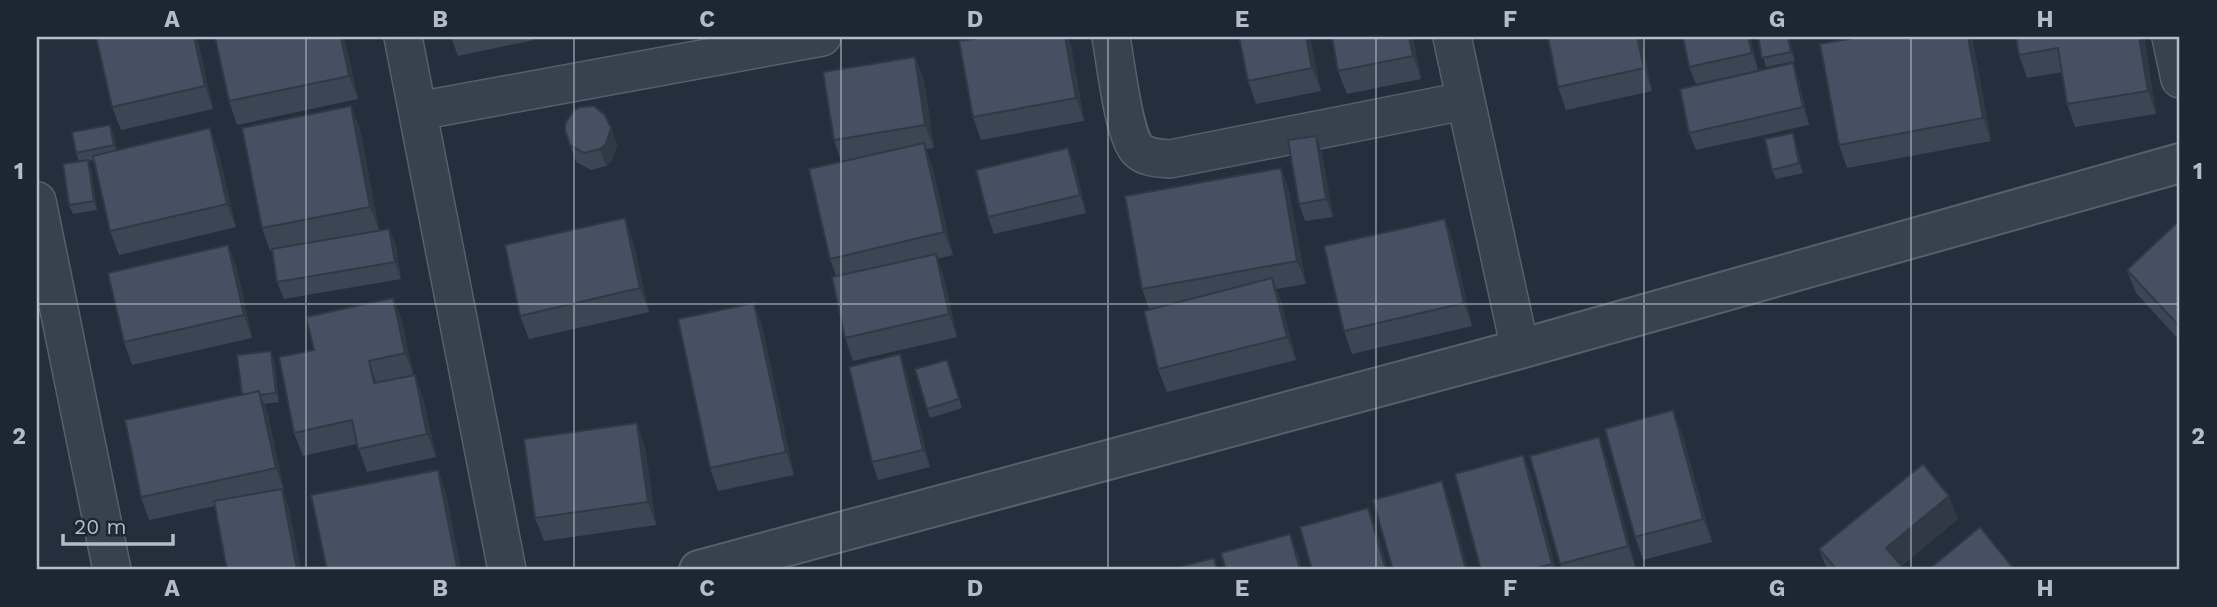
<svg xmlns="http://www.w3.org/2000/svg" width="2217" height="607" font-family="'Work Sans',sans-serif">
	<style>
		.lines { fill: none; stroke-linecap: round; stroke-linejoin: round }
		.minor-casing { stroke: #565f6c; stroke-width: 40 }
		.tertiary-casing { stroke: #565f6c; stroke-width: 42 }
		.minor { stroke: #38414e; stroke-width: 37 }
		.tertiary { stroke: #38414e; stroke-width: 38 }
		.wall { fill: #3b4654 }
		.shaded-wall { fill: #303945 }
		.building { fill: #455162; stroke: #303945; stroke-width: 2 }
		.grid { fill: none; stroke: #b4bcc9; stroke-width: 2; stroke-opacity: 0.55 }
		.neatline { fill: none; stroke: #b4bcc9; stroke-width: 2.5 }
		.grid-label { font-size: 23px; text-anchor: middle; font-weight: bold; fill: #b4bcc9 }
	</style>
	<rect width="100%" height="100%" fill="#242f3e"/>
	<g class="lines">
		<g class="minor-casing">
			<path id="minor" d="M403,37L507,570
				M1111,37C1115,58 1124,138 1138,150C1146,158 1159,158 1170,159L1464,101
				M1452,37L1520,349
				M2171,37L2180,79
				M418,111L822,37
				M37,201L112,570"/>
		</g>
		<g class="tertiary-casing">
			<path id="tertiary" d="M699,570L1520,349L2180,163"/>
		</g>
		<use href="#minor" class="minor"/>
		<use href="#tertiary" class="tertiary"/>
	</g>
	<path class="wall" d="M197,37L213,109L121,130L112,107Z
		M215,37H344L358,99L237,125L229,101Z
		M451,37H533L534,40L458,56Z
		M986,37H1067L1071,46L1084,121L981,140L973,117Z
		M1239,37H1310L1321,91L1256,104L1248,81Z
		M1332,37H1413L1421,79L1347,94L1338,71Z
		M1641,37L1652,91L1566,110L1558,87Z
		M1750,37L1758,70L1696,84L1689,67Z
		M1758,37H1789L1795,61L1766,67Z
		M1842,37H1972L1991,141L1847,168L1839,145L1843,40Z
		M2016,37H2144L2156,114L2075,127L2067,104L2062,72L2027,78L2019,55Z
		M915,57L924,80L934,148L926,149L932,166L953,255L937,259L944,277L957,337L853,361L845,338L836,276L830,259L841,162L834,140Z
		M1799,81L1809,125L1696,150L1689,133Z
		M611,128L617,145L612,161L606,166L591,170L576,162L565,130Z
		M360,129L379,230L343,237L389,229L396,246L401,279L284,299L277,282L272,251H270L262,228Z
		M1793,133L1796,143L1803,173L1776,179L1772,170Z
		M114,134L117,151H218L236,227L119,255L110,231L93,160L88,161L91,170L97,210L73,214L69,205L79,162L76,153Z
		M1322,153L1333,217L1305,221L1299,204Z
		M1075,165L1086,213L994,234L988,217Z
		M1281,168L1289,191L1306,284L1276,289L1281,301L1296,360L1167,392L1158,369L1149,309L1142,289Z
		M2180,220V341L2136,293L2127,270Z
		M633,241L649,312L529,339L520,316Z
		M1453,242L1472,326L1352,354L1344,331Z
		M228,245L237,269L252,338L132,365L124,342Z
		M393,298L402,321L413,375L423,398L436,457L367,472L357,444L303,456L294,433L314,350Z
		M754,303L762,326L794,475L718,491L710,468Z
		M900,354L906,372L930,467L878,480L872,462Z
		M274,360L279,402L264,404L268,414L284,491H283L290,512L215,506L149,520L141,497L242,395Z
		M947,360L962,408L930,418L927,409Z
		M1682,433L1712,542L1643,560L1635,537Z
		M645,446L656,525L544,541L535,518Z
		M1523,455L1532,478L1556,570H1481Z
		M1607,460L1636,569L1630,570H1562L1560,564Z
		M446,493L461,570H327Z
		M1958,519L1901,566L1905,570H1827L1819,549Z"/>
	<path class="shaded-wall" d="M194,37H197L213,109L205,86Z
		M341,37H344L358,99L349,76Z
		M1065,37H1067L1071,46L1084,121L1076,98Z
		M1306,37H1310L1321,91L1312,68Z
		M1409,37H1413L1421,79L1413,56Z
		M1637,37H1641L1652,91L1644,68Z
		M1748,37H1750L1758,70L1752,53Z
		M1788,37H1789L1795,61L1791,52Z
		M1968,37H1972L1973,40L1991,141L1983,118Z
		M2139,37H2144L2156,114L2148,91Z
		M915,57L924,80L934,148L925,125Z
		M1793,63L1799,81L1809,125L1803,107Z
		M351,106L360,129L379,230L370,207Z
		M110,125L114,134L118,155L114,145Z
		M210,128L218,151L236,227L227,204Z
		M611,128L617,145L612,161L606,166L600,149Z
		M1793,133L1796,143L1803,173L1799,163Z
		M1316,136L1322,153L1333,217L1326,199Z
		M924,143L932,166L953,255L944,232Z
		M1068,148L1075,165L1086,213L1080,195Z
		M88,160L91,170L97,210L94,201Z
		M1281,168L1289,191L1306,284L1297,261Z
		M625,218L633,241L649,312L640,288Z
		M1445,219L1453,242L1472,326L1464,303Z
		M389,229L396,246L401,279L395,262Z
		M228,245L237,269L252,338L244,315Z
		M936,254L944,277L957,337L949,314Z
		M1272,278L1281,301L1296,360L1287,337Z
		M393,298L402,321L414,376L405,353Z
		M754,303L762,326L794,475L786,452Z
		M271,351L274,360L279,402L276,393Z
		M900,354L906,372L930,467L923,450Z
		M369,361L377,384L374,383Z
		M415,375L423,398L436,457L427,434Z
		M259,391L268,414L284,491L276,468Z
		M1673,410L1682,433L1712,542L1703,519Z
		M637,423L645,446L656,525L648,502Z
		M1599,437L1607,460L1636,569L1628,546Z
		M1523,455L1532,478L1556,570H1555L1552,564Z
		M438,470L446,493L461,570H458L457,567Z
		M1442,481L1450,504L1468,570H1466Z
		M282,489L290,512L301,570H297Z
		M1949,496L1958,519L1895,570L1886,548Z
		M1368,508L1377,531L1388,570H1386Z
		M1290,534L1299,557L1302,570H1300Z"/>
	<path class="building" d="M96,37H194L205,86L112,107Z
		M215,37H341L349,76L229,101Z
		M986,37H1065L1076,98L973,117L959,41Z
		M1239,37H1306L1312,68L1248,81Z
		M1332,37H1409L1413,56L1338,71Z
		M1548,37H1637L1644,68L1558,87Z
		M1683,37H1748L1752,53L1689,67Z
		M1758,37H1788L1791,52L1762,58Z
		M1859,37H1968L1983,118L1839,145L1820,44Z
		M2016,37H2139L2148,91L2067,104L2058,48L2019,55Z
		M915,57L925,125L834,140L823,72Z
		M1793,63L1803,107L1689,133L1680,89Z
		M351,106L370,207L262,228L242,128Z
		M594,106L605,115L611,128L606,144L600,149L584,153L570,145L565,130L566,122L574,110L580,107Z
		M110,125L114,145L76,153L72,132Z
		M210,128L227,204L110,231L93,156Z
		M1793,133L1799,163L1772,170L1765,139Z
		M1316,136L1326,199L1299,204L1288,140Z
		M924,143L944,232L830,259L809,169Z
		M1068,148L1080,195L988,217L976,170Z
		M88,160L94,201L69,205L63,164Z
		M1281,168L1297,261L1142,289L1125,196Z
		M625,218L640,288L520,316L505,245Z
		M1445,219L1464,303L1344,331L1324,246Z
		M2180,220V327L2127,270Z
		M389,229L395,262L277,282L272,249Z
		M228,245L244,315L124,342L108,273Z
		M936,254L949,314L845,338L832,277Z
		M1272,278L1287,337L1158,369L1144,311Z
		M393,298L405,353L369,361L374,383L415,375L427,434L358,449L352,420L294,433L279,357L314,350L306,317Z
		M754,303L786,452L710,468L678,319Z
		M271,351L276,393L260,395L259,391L242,395L237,355Z
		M900,354L923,450L872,462L849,367Z
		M947,360L959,399L927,409L915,369Z
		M259,391L276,468L141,497L125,420Z
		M1673,410L1703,519L1635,537L1605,429Z
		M637,423L648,502L535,518L524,439Z
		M1599,437L1628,546L1560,564L1530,456Z
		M1523,455L1552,564L1529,570H1481L1455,474Z
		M1923,464L1949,496L1886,548L1905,570H1837L1819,549Z
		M438,470L457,567L439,570H327L311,495Z
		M1442,481L1466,570H1393L1373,500Z
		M282,489L297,570H227L214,501Z
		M1368,508L1386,570H1312L1300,527Z
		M1980,527L2014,569L2012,570H1928Z
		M1290,534L1300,570H1226L1221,553Z
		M1214,558L1217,570H1168Z"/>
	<path class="grid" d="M306,37V570M574,37V570M841,37V570M1108,37V570M1376,37V570M1644,37V570M1911,37V570M37,304H2180"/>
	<rect width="2217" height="607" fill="none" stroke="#1d2633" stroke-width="77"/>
	<path d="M63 534v10h110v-10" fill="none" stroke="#b4bcc9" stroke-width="3.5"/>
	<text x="74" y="534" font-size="21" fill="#b4bcc9" stroke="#1d2633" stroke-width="5" paint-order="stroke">20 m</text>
	<rect x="38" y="38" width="2140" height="530" class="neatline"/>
	<g class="grid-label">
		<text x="172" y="27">A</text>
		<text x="440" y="27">B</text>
		<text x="707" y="27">C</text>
		<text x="975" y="27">D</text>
		<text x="1242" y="27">E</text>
		<text x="1510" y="27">F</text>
		<text x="1777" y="27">G</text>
		<text x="2045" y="27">H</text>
		<text x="19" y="179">1</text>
		<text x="2198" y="179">1</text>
		<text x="19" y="444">2</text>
		<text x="2198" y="444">2</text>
		<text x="172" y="596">A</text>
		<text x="440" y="596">B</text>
		<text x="707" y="596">C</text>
		<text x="975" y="596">D</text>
		<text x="1242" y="596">E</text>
		<text x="1510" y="596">F</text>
		<text x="1777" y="596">G</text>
		<text x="2045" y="596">H</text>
	</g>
</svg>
